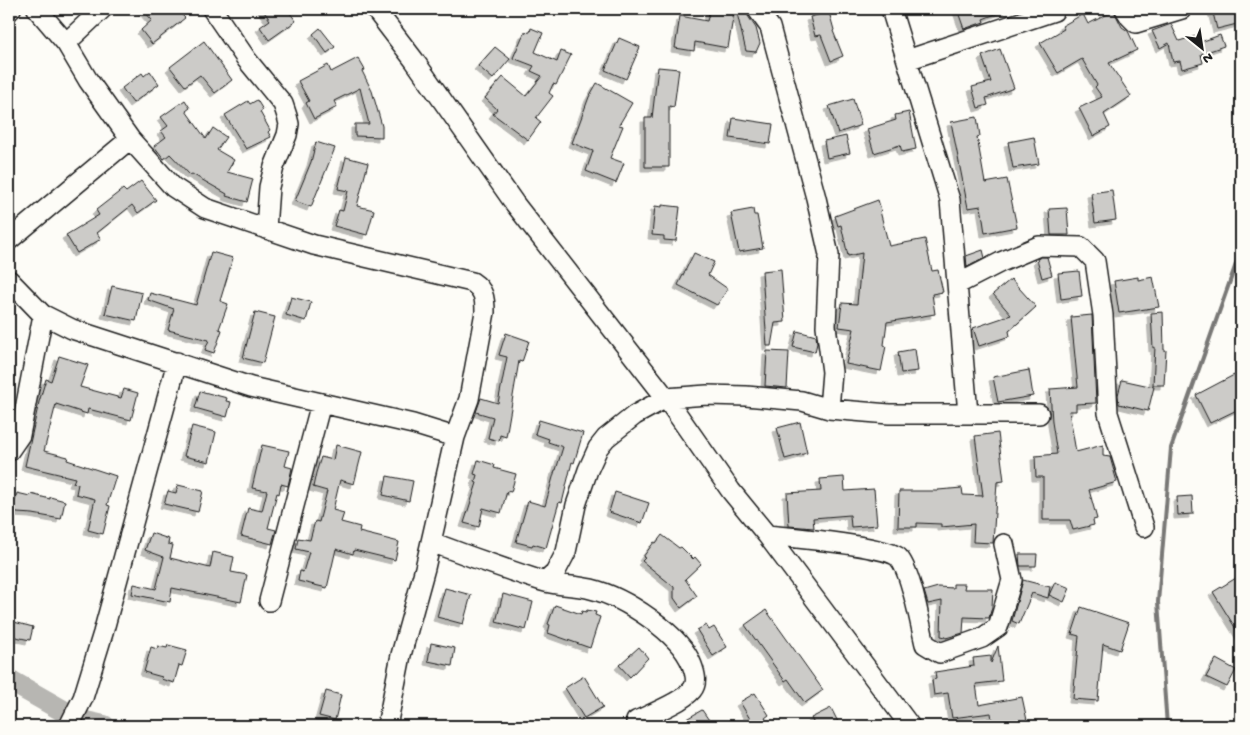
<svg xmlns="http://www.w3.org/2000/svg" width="1250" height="735" font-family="'Gochi Hand',sans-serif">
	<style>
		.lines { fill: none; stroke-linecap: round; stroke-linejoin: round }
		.stream { stroke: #797876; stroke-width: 4 }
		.river { stroke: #b7b6b2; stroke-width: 22 }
		.building { fill: #cccbc8; stroke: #1c1c1c; filter: url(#shadow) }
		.minor-casing { stroke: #1c1c1c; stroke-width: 22 }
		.minor { stroke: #fdfcf7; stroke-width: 19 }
	</style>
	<defs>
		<filter id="shadow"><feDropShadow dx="-4" dy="4" stdDeviation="0" flood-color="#0004"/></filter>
	</defs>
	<rect width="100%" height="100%" fill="#fdfcf7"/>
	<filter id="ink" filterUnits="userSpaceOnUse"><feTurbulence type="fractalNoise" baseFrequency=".02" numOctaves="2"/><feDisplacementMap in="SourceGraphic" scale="10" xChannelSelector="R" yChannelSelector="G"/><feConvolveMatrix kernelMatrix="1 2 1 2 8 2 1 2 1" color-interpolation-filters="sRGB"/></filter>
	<g filter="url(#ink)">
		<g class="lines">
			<path class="stream" d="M1167,726L1158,602L1171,448L1241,250"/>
			<path class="river" d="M9,680L81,721L104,726"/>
		</g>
		<path class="building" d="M142,9H176L185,18L152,44L141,30L152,20Z
			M262,9H287L296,21L269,40L260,27L270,20Z
			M710,9L734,12L728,48L695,42L694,51L675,48L680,16L707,21Z
			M736,9H746L748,16L756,28L760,43L756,52L746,51Z
			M957,9H1008L983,19L984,22L964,29Z
			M1212,9H1241V23L1217,29Z
			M1114,11L1122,27L1128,31L1137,50L1109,63L1131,96L1104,114L1110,127L1093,136L1079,108L1102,97L1095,87L1097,85L1082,59L1058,73L1040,43L1064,29L1062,26L1083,14L1088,24Z
			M829,12L834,30L833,31L843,56L831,61L821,35L815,36L810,17Z
			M1171,24L1179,41L1196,36L1198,43L1220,35L1224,46L1201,54L1203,63L1182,69L1180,61L1173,62L1169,43L1160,48L1152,31Z
			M320,28L335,47L327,53L313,34Z
			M531,28L543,33L535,52L557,62L561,51L571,55L556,85L553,84L549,93L553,96L536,118L541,122L528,140L493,114L497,109L485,98L503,77L526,96L542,76L531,71L534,66L513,58L524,33L530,32Z
			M619,38L640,47L626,79L605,70Z
			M204,41L232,80L215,93L200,75L185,86L170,67Z
			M495,47L510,59L493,79L478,66Z
			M1000,49L1014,88L986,98L988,105L978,108L972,87L991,82L982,56Z
			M358,58L365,70L362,71L372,91L382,126V137L355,136V124H369L360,88L334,101L337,107L314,119L306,103L309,101L298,81L328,65L331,72Z
			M658,67L679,69L674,107L669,106V167H645V118H652Z
			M150,71L159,84L133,103L122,88L142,73L144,76Z
			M597,83L632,103L619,125L623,126L610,158L624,163L616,183L586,171L593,151L572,143L589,97Z
			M853,99L861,125L838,133L829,106Z
			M185,100L190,108L186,111L206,139L213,128L226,137L217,150L234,160L227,172L253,179L247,202L226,196L227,194L192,174L190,175L170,154L164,159L154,146L166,137L161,131L168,126L161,117Z
			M257,100L263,110L260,112L270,130L268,132L271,137L246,149L225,115L248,101L250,104Z
			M909,112L916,149L902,152L900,145L874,153L867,129L896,120L895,115Z
			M977,117L980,136L977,137L985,183L1007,179L1017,227L985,233L981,206L968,208L951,122Z
			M733,118L773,124L770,144L730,138Z
			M846,136L850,153L827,158L824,141Z
			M1034,137L1039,164L1013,168L1008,142Z
			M316,142L335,148L311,207L295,201L311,162Z
			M346,157L368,163L357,206L374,210L367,235L334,226L339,210L343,211L348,191L338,189Z
			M141,181L156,200L138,213L132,205L97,233L101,239L77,253L66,235L99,215L96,210L123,189L126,192Z
			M1112,190L1116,220L1095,223L1091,193Z
			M878,200L881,210L880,211L889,246L925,239L932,271L938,270L943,292L932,294L935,314L887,322L884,345L886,346L881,371L846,364L854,329L839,327L842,303L857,304L862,253L848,256L841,225L838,226L835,216Z
			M662,205L680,207L676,241L664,240V236L652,235L655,206L662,207Z
			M1067,208L1069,235H1051L1049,209Z
			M753,209L754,215H757L763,248L739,252L731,213Z
			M983,250L985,258L967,267L966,256Z
			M211,252L233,258L220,301L228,304L219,329L222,330L214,353L205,350L209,340L168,330L174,309L148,300L150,293L196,305Z
			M694,253L714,262L708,275L728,289L717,305L678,285Z
			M1041,257H1047L1052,275L1042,278L1037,259Z
			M781,269L785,322L775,323L771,346H767L762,271Z
			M1079,271L1082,296L1061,299L1058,273Z
			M1138,277V280L1153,277L1159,307L1119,313L1114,281Z
			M1011,279L1036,307L1009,331L1010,336L979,346L973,328L1011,315L993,294Z
			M112,286L142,293L136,321L105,314Z
			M291,297L311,302L306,321L286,315Z
			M255,312L275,317L263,363L243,358Z
			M1163,312L1164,350H1166L1164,385H1153L1155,347L1153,348L1151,313Z
			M1092,315L1096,403L1076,404V411H1069L1076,452L1103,445V456L1110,457L1117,482L1089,490L1097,519L1093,520L1094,525L1073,530L1070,520H1043V477H1036L1035,456L1057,454L1052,422L1050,389L1078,387L1071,317Z
			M797,331L816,336L817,343L815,352L793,347Z
			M506,333L529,341L522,362L519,361L506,437L500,435L499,441L488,438L493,417L476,412L481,398L498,403L507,357L499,355Z
			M915,349L918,371L901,373L898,352Z
			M767,351L789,352L787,388L765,386Z
			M59,356L88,365L80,387L121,398L124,389L138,393L131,420L88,409L87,414L56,404L44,451L68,457L67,460L116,476L107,505L110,506L103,534L88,530L95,499L76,494L78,484L73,483L75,478L25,466L39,402L46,379L51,381Z
			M1029,370L1033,396L998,402L993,377Z
			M1234,375L1241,388V408L1210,423L1196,395Z
			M1122,380L1154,387L1148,411L1119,404L1118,395Z
			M200,391L227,398L226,401L231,402L227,417L195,408Z
			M539,420L583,433L574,463L572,462L562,503L559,502L546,548L533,544L532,546L516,542L528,501L545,506L555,470H556L563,447L548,442L549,439L535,434Z
			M800,422L807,453L785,459L777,428Z
			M192,426L216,432L209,462L184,456Z
			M998,433L1004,481L997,482L993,543L973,542L974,524L941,527V524L917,523V527H898L899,491H938V490L962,488L963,495L983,496L975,436Z
			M262,445L289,451L285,466L292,468L288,486L281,484L279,494L277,493L268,528L276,530L272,544L241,536L248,508L262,511L267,491L252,488Z
			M336,445L362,452L354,484L340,480L333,510L344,513L341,522L360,527L359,532L399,542L395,560L354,550L353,554L336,549L327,588L298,581L300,571L303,572L309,552L296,549L298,538L310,540L315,521L319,522L327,491L313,487L316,473L321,457L333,460Z
			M478,460L495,465L494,468L516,474L511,492L507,491L501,513L483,508L479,527L464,523L477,483L475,482L477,475L474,474Z
			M387,476L413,481L409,501L383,495Z
			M844,477L845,491L874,489L877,525L851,527L850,515L813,518L814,528L789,526L787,493L821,491L820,479Z
			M178,485L203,491L198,512L164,504L168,491L176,493Z
			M615,492L649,503L642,523L609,512Z
			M17,493L30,496L31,494L50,499V497L65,501L61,519L33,514L17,513L13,507Z
			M1192,496L1193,514L1178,515L1177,497Z
			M151,533L169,539L168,544L173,545L170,558L210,568L213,552L234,557L231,572L247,575L241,602L172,588L170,602L132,594L134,584L156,589L164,557L145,550Z
			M662,535L679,548L681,547L693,559L695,557L701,564L685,579L697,596L681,608L674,598V587L642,561L645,558L643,557L654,542L656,543Z
			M1019,554H1037L1036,566H1020Z
			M1241,575V637L1213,592Z
			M1023,580L1050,587L1048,598L1032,593L1019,624L1012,621Z
			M1055,582L1070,588L1064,602L1049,595Z
			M953,584H965L964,589H993L992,607L989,618L964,617L963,633L946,638V637L941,636L942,601L928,604L924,591L938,587L953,588Z
			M445,588L471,595L463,624L437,617Z
			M503,594L533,602L526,630L496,622Z
			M555,605L581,614L582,611L586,612L587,610L596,612L595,615L600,617L590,648L548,633L550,625L548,624Z
			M1081,607L1129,623L1120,650L1103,644L1098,701L1073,699L1079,636L1072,634Z
			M766,610L823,690L805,703L788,679L785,681L745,625Z
			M14,622L33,627L30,640L11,636Z
			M706,625L709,630L714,627L727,647L713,656L697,630Z
			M431,643L455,648L452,666L428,661Z
			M168,645L187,650L182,666L179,665L174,683L161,679L162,677L144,672L151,647L157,649L158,646L167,648Z
			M998,646L1002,681L976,684L979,705L1022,697L1028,725L993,726L991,713L952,718L948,693L934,695L932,680L936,679L935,672L974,666L973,658L991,656V663Z
			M639,647L648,658L630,677L619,665Z
			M1216,659L1236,670L1227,687L1206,677Z
			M584,676L603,707L584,718L565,688Z
			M326,691L341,695L335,720L319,716Z
			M755,693L769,715L765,718L767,721L759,726H738L750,719L740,702Z
			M831,708L840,726H815L811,718Z
			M702,710L713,726H674Z"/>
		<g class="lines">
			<g class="minor-casing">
				<path id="minor" d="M37,9L66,43L88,80L130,139L173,187L205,208L314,245L472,282C484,290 485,298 485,312L469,399L455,437L425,568L401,655L387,726
					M212,9L247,60L283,104L287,116L289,124L287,135L274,167L269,187L266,229
					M375,9L414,60L515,204L666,398L731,491L767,535L910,726
					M757,9L770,27L816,198L829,255L826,326L832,372L829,409
					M891,9L950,200L968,414
					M1125,9L1130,17L1136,23L1182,9
					M9,11L11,9
					M66,43L102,9
					M907,60L1054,11
					M9,240L130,139
					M9,280L42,314L72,329L251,387L413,424L455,437
					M958,284L1001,262L1039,246L1081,247L1095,261L1103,315L1108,413L1144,527
					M9,451L20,435L43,315
					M767,535C789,537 886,546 898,557C911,570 920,624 925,644L940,653L982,638L998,627L1012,580L1004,544
					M431,542C468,556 505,569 542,581C558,586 575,585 591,589C624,597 680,633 692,665C695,673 698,683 692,690C682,702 651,714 636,721
					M545,582L555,573L566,552L576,505L588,470L598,448L606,438L635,415L666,398L707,395L746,396L802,401L829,409L889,414H1039
					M269,601L321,403
					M69,726L83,698L103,633L177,362"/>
			</g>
			<use href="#minor" class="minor"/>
		</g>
	</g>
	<rect width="1250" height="735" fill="none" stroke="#fdfcf7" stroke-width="30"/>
	<rect x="15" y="15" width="1220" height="705" fill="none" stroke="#1c1c1c" stroke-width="2" filter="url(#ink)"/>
	<g transform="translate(1202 48) rotate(150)" stroke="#fdfcf7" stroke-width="4" paint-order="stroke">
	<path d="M0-4L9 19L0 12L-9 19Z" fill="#1c1c1c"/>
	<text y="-8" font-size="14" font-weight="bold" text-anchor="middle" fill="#1c1c1c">N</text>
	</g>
</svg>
